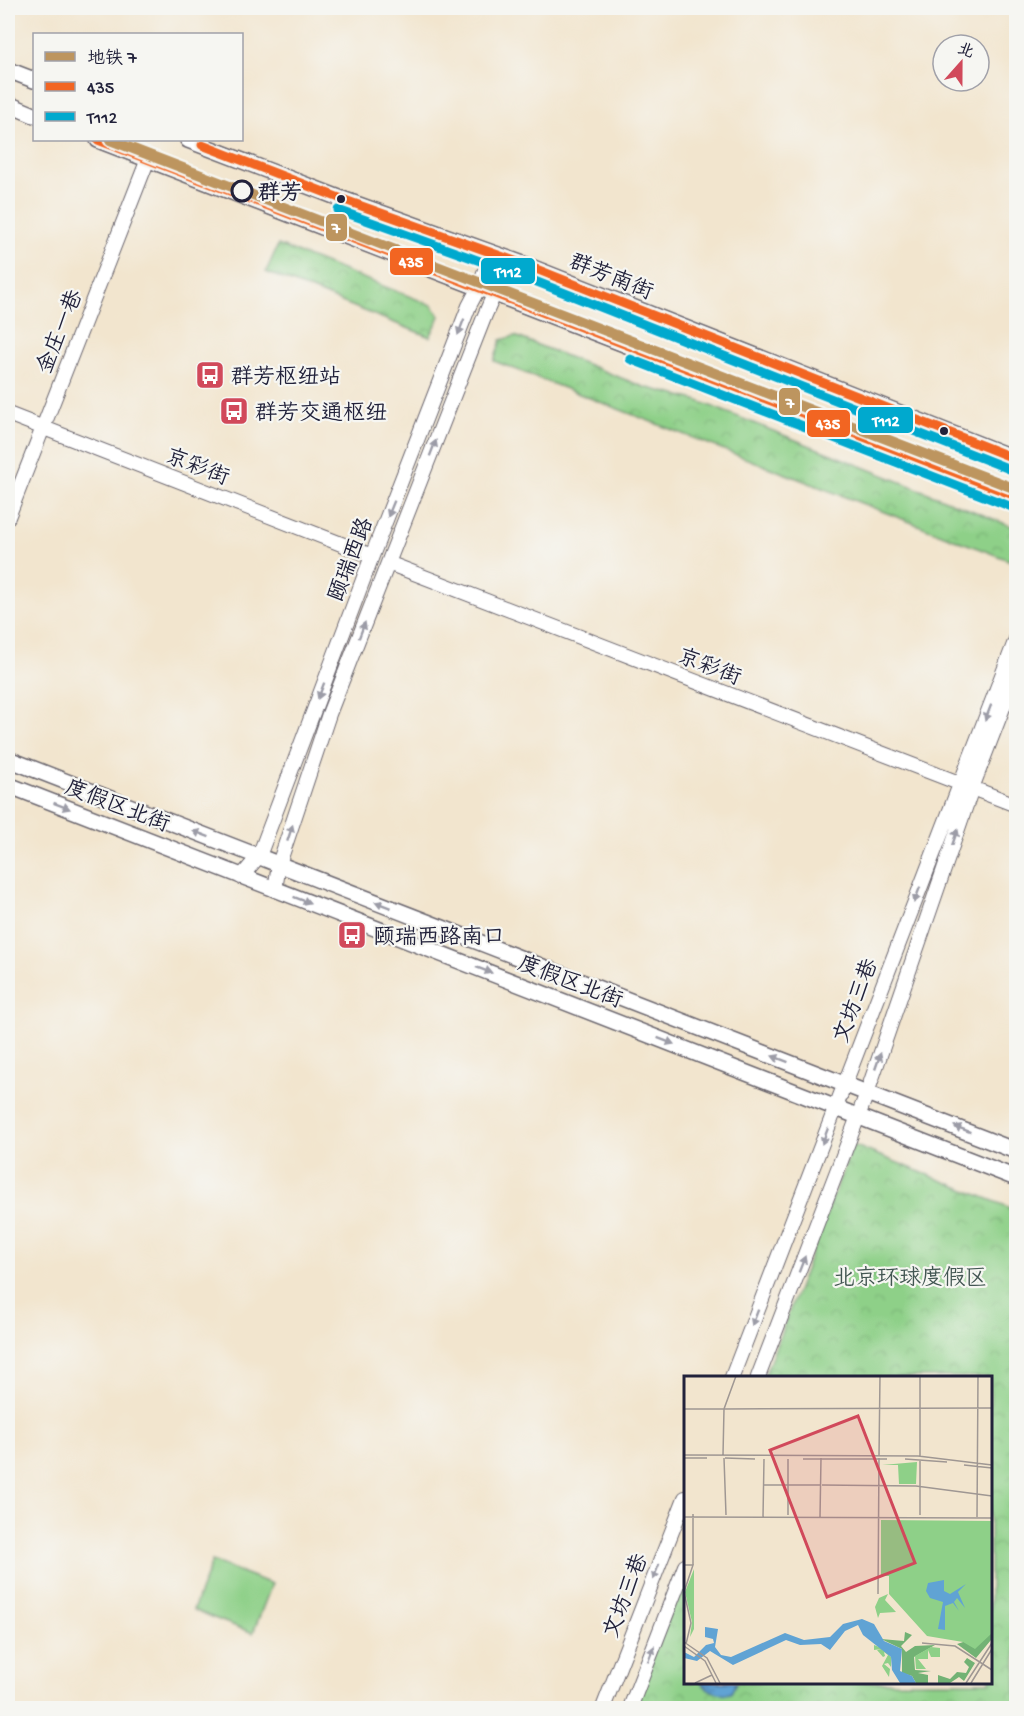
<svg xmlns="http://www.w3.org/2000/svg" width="1024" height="1716" font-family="'Gochi Hand','LXGW WenKai TC',sans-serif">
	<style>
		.park { fill: url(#park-crowns); stroke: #587962; stroke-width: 1.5 }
		.pitch { fill: #8ed088; stroke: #587962; stroke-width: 1.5 }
		.water { fill: url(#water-ripples); stroke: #416288; stroke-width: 1.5 }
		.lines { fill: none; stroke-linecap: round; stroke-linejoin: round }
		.secondary-casing { stroke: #6b666e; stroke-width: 16 }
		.primary-casing { stroke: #6b666e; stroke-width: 18 }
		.secondary { stroke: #fff; stroke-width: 14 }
		.primary { stroke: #fff; stroke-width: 15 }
		.bus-1-casing { stroke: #f6f6f2; stroke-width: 14 }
		.bus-2-casing { stroke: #f6f6f2; stroke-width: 14 }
		.bus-1 { stroke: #f26522; stroke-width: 9 }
		.bus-2 { stroke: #00a9ce; stroke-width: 9 }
		.metro-1-casing { stroke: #f6f6f2; stroke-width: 15 }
		.metro-1 { stroke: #bd955f; stroke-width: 10 }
		.oneway { fill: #9c9ca7 }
		.stop-dot { fill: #f6f6f2; stroke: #22223b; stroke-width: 3 }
		.bus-dot { fill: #22223b; stroke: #f6f6f2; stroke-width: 2 }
		.labels { text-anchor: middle; stroke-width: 4.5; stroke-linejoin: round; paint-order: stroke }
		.stop-label { font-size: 22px; font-weight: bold; fill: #22223b; stroke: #f6f6f2; text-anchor: start }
		.street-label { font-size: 22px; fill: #22223b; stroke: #f6f6f2 }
		.poi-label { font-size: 22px; fill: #22223b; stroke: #f6f6f2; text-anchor: start }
		.park-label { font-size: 22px; fill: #425652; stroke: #f6f6f2 }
		.inset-road { fill: none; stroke: #9f9793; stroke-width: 1.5 }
		.view { fill: #d1495b; fill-opacity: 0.15; stroke: #d1495b; stroke-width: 3 }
		.inset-edge { fill: none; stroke: #22223b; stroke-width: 3 }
		.line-badge { stroke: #f6f6f2; stroke-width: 2 }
		.badge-label { font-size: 16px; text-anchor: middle; font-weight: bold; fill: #fff }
	</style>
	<defs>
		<pattern id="park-crowns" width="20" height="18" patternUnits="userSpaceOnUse" patternTransform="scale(1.5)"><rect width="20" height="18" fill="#8ed088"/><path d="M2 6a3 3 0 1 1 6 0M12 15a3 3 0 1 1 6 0" fill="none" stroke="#7ab276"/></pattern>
		<pattern id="water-ripples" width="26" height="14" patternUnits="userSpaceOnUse" patternTransform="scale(1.5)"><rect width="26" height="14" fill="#60a3d4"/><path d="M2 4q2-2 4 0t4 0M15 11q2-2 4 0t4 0" fill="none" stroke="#4f84ad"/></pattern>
	</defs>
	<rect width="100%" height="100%" fill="#f6f6f2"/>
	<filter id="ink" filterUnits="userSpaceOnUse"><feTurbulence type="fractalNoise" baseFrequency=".0167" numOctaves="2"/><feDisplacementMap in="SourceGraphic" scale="12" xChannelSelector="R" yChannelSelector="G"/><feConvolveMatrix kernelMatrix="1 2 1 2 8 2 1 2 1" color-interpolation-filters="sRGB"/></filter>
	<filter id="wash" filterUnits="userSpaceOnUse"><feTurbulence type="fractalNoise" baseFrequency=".008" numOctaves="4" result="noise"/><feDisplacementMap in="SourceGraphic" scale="24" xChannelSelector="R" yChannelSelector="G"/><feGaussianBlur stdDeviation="1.35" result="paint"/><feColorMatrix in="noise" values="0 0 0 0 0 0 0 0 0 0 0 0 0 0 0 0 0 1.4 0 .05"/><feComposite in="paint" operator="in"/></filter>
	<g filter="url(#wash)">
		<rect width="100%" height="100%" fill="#f2e5ce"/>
		<path class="park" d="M278,245L432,305L440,316L430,337L266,272Z
			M515,336L644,387L696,400L1016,528V563L494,361L501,340Z
			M853,1145L1016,1210V1708H631L685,1575V1682H990V1377H764Z"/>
		<path class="pitch" d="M212,1561L272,1584L253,1633L193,1610Z"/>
		<path class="water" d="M701,1682H736L731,1693C720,1695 708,1691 701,1682Z"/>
	</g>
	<g filter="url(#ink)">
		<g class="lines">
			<g class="secondary-casing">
				<path id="secondary" d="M8,414L372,556
					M8,517L148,159
					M388,563L1016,805
					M241,877L259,856L372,556L469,306L478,289L491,254
					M275,890L279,864L329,714L485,315L509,260
					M732,1377L1016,639
					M758,1377L867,1093L972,788L1016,674
					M603,1708L685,1498
					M630,1708L685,1566"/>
			</g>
			<g class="primary-casing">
				<path id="primary" d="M8,70L34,80
					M8,104L34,115
					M98,140L1016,496
					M188,140L342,199L526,265L1016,459
					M8,759L1016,1151
					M8,785L1016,1178"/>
			</g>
			<use href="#secondary" class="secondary"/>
			<use href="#primary" class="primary"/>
			<g class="bus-1-casing">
				<path id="bus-1" d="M98,140L1016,496
					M202,145L342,199L526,265L1016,459"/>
			</g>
			<g class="bus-2-casing">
				<path id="bus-2" d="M338,210L522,276L1012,470
					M630,359L1012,507"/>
			</g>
			<use href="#bus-1" class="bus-1"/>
			<use href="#bus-2" class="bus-2"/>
			<g class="metro-1-casing">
				<path id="metro-1" d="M110,140L1016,489"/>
			</g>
			<use href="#metro-1" class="metro-1"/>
		</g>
		<defs><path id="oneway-solid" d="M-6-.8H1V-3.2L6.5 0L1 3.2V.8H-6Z" transform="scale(1.5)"/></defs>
		<g class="oneway">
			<use href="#oneway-solid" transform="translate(461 327) rotate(111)"/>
			<use href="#oneway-solid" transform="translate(433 448) rotate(-69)"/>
			<use href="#oneway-solid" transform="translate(391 509) rotate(112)"/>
			<use href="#oneway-solid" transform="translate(362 630) rotate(-69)"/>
			<use href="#oneway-solid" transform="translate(321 691) rotate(111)"/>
			<use href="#oneway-solid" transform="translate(988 713) rotate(111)"/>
			<use href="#oneway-solid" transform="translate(62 806) rotate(21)"/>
			<use href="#oneway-solid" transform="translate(290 833) rotate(-72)"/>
			<use href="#oneway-solid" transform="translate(201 834) rotate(-159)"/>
			<use href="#oneway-solid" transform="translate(955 837) rotate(-71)"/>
			<use href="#oneway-solid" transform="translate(917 895) rotate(111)"/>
			<use href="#oneway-solid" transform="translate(302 900) rotate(20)"/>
			<use href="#oneway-solid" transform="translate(383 905) rotate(-159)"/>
			<use href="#oneway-solid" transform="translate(484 970) rotate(21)"/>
			<use href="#oneway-solid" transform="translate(666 1041) rotate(21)"/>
			<use href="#oneway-solid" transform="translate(780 1059) rotate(-159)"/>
			<use href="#oneway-solid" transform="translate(878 1061) rotate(-71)"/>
			<use href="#oneway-solid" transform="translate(962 1129) rotate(-159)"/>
			<use href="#oneway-solid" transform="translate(825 1136) rotate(111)"/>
			<use href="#oneway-solid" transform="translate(802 1264) rotate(-69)"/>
			<use href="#oneway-solid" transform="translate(755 1318) rotate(111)"/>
			<use href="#oneway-solid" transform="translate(656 1572) rotate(111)"/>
			<use href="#oneway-solid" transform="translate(651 1654) rotate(-69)"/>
		</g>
	</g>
	<defs>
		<g id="bus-square" transform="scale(1.5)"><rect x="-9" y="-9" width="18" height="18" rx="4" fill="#d1495b" stroke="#f6f6f2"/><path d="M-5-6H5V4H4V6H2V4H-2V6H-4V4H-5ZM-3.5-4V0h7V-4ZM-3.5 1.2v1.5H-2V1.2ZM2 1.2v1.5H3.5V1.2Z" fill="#fff"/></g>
	</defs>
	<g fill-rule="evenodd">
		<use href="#bus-square" x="210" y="375"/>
		<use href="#bus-square" x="234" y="411"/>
		<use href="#bus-square" x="352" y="935"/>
	</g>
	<circle class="stop-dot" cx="242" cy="191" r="10"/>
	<g class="bus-dot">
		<circle cx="341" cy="199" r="5"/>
		<circle cx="944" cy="431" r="5"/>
	</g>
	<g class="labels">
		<g class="stop-label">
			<text x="258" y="199">群芳</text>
		</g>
		<g class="street-label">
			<text transform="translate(612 275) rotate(22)" y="8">群芳南街</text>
			<text transform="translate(58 331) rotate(-68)" y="8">金庄一巷</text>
			<text transform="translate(198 465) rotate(21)" y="8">京彩街</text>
			<text transform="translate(349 559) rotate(-69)" y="8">颐瑞西路</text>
			<text transform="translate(710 665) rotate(21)" y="8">京彩街</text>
			<text transform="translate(118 804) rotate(21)" y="8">度假区北街</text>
			<text transform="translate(571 980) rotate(21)" y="8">度假区北街</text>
			<text transform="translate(854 1000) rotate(-69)" y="8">文坊三巷</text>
			<text transform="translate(624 1595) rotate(-69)" y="8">文坊三巷</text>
		</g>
		<g class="poi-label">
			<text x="231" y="383">群芳枢纽站</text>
			<text x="255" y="419">群芳交通枢纽</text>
			<text x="373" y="943">颐瑞西路南口</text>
		</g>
		<g class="park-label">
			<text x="910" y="1284">北京环球度假区</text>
		</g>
	</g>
	<g transform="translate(684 1376)">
		<rect width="308" height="308" fill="#f2e5ce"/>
		<path d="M204,218L201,224L212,236L196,237L194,242L191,231L195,222Z" fill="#8ed088"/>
		<path d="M221,256L228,259L217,270L222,276L231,270L251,269L230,281L231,294L247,295L234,297L244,299V307H232L228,300L218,297V273L197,263L220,265ZM307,257V264L292,282L273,268ZM283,282L291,287L280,305L275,301L266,307H254V299L266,303L273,296L282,297L285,291L280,286Z" fill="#72b274"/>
		<path d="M233,86L232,108H215L214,89H198ZM197,144L307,145V258L291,273L279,266L243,260L205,218V200H197ZM10,193V253L6,261L8,246L1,216Z" fill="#8ed088"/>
		<path d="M190,269L198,272L207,281V291L204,287L200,288L206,293L205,301L198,290L204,279L200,276L201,280L199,281L193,274L197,273L190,274ZM247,271L256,272V281H247L244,274V283H234L242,293H232L231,280Z" fill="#8ed088"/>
		<path d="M260,204V215L266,218L282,208L274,216L281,232L273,222L270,226L275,235L269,227L261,230V254L254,253L259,226L246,222L242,215L244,207ZM178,243L190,248L200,265L218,273L216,295L228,300L232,307H216L208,294L207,281L179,259L174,249L161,255L146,274L137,268L116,269L102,264L49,289L26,275L13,285L0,282V276L10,281L22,269L30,267L29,263L21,261V251L34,253L31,271L37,279L47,281L101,257L120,264L146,261L159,248Z" fill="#60a3d4"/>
		<path class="inset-road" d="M0,33H40M40,33L308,32M0,79L234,80L308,89M39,79L40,33L52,0M195,80L196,0M236,81V0M0,82H23M40,82L42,139M41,82L71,83M119,83H203M221,83L263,86M280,89L308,92M79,109H136M138,109L232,110L308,120M104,139V83M236,139V85M0,141L308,142M79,141L80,83M136,141L137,82M293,141L294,0M0,189H9L0,216L7,247L2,268M9,189V138M194,218L195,82M0,266L23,282L36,307M238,267L271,270L308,294M0,270L21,285L32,307M11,307L28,299M282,307L308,267M287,307L308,273"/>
		<path class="view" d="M174,40L231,187L143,221L86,74Z"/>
		<rect width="308" height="308" class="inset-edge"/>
	</g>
	<g class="line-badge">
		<rect x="325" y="213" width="23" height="29" rx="6" fill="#bd955f"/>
		<rect x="389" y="247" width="45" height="29" rx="6" fill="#f26522"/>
		<rect x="480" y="257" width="56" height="28" rx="6" fill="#00a9ce"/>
		<rect x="778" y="387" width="23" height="29" rx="6" fill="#bd955f"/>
		<rect x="857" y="406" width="57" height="28" rx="6" fill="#00a9ce"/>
		<rect x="806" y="409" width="45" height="29" rx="6" fill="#f26522"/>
	</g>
	<g class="badge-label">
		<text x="336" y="233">7</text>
		<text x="411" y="267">435</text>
		<text x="508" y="277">T112</text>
		<text x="790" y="408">7</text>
		<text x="886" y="426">T112</text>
		<text x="828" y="429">435</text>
	</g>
	<rect width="1024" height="1716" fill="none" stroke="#f6f6f2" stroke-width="30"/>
	<rect x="33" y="33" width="210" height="108" fill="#f6f6f2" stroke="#a1a1a9" stroke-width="1.5"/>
	<rect x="45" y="52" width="30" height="9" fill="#bd955f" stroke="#a1a1a9" stroke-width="1.5"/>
	<text x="87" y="63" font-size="18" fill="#22223b">地铁 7</text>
	<rect x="45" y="82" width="30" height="9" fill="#f26522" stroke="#a1a1a9" stroke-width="1.5"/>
	<text x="87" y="93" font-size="18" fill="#22223b">435</text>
	<rect x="45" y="112" width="30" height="9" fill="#00a9ce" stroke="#a1a1a9" stroke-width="1.5"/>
	<text x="87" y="123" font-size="18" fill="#22223b">T112</text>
	<g transform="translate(961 63) rotate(21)"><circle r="28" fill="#f6f6f2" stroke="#a1a1a9" stroke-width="1.5"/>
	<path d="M0-4.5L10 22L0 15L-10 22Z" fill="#d1495b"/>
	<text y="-9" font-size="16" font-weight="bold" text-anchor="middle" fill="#22223b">北</text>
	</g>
</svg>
